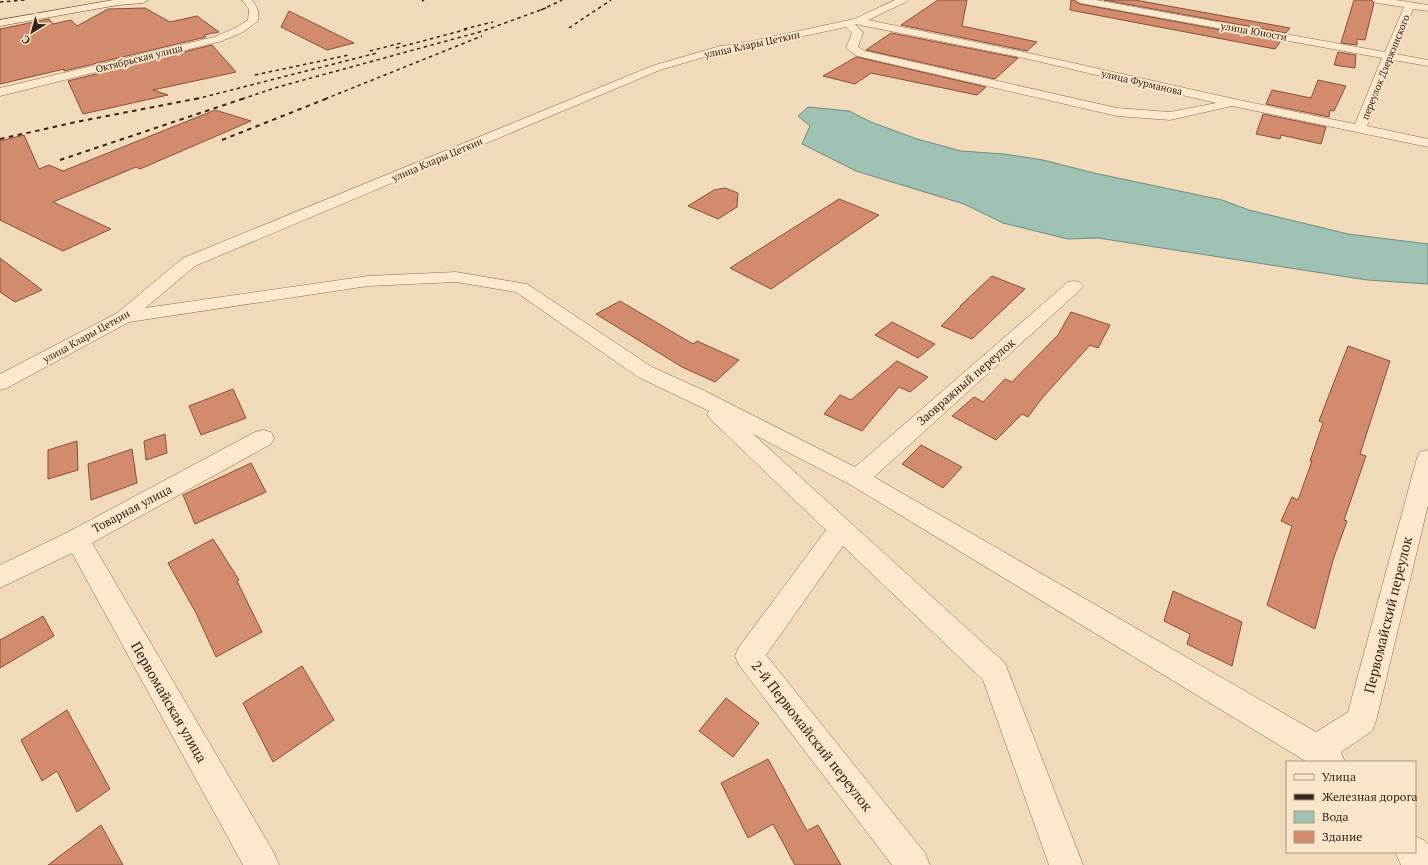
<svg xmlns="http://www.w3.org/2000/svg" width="1428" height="865" font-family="'PT Serif',serif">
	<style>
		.water { fill: #9fc1b3; stroke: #668e80 }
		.building { fill: #d28b6d; stroke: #894f38 }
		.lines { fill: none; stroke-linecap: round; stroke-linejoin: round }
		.street-casing { stroke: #886953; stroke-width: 1 }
		.secondary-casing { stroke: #6a4b37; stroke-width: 1 }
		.street { fill: #fbe8cd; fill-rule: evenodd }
		.secondary { fill: #fbe8cd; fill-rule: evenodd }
		.rail-far1 { stroke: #36241a; stroke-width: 1.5; stroke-dasharray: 3.5 3.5; stroke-linecap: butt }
		.rail { stroke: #36241a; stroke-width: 2; stroke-dasharray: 4.5 4.5; stroke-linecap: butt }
		.labels { text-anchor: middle; stroke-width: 4; stroke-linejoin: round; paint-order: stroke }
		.far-street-label { font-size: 10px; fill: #36241a; stroke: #f8e5ca }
		.street-label { font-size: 12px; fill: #36241a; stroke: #f8e5ca }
		.near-street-label { font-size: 14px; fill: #36241a; stroke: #f8e5ca }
	</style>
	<rect width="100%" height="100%" fill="#f1daba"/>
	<path class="water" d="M808,107L849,111L871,122L917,139L961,151L1004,154L1043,160L1094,173L1222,200L1249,210L1348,234L1428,244V284L1367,280L1098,238L1068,239L1003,223L964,204L856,171L802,144L810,126L798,116Z"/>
	<path class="building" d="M938,0H967L962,26L1037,42L1027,51L901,25Z
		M1071,0H1074L1080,4L1281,41L1275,49L1070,10Z
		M1104,0H1135L1290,28L1286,33Z
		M1354,0H1371L1374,3L1365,40L1357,39V45L1341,43Z
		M145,8L170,22L197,16L219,32L204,35L206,37L64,71V69L0,84V29L49,19L53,24L71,20L77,26L108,9Z
		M289,11L354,43L327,50L281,27Z
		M891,33L1018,58L995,79L866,50Z
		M212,45L236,72L153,90L168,95L83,114L68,81Z
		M1338,52L1356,55L1355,68L1334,65Z
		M856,57H857L986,87L977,95L871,73L855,84L823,76Z
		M1318,80L1346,86L1334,111L1330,110L1329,117L1266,104L1272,90L1311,98Z
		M215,110L251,121L140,169L136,167L53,202L111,229L63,251L0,220V141L24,135L39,169L49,165L63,171Z
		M1263,114L1326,127L1321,144L1281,135L1280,139L1256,134Z
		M725,188L738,193L737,207L718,219L688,206L714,190Z
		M839,199L879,215L771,289L730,268Z
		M0,258L42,290L15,302L0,292Z
		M992,276L1025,289L972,339L941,326L961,306H960Z
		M620,301L693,344L697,341L739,360L715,382L682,367L596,314Z
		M1071,312L1110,325L1098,348L1090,345L1043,397L1028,417L1022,414L996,440L952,416L974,397L983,402L1005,379L1012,382L1058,335Z
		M892,322L935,344L918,358L875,335Z
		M1348,346L1390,361L1360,454L1366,456L1344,520L1347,521L1333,560L1315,629L1267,605L1292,526L1281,521L1292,497L1298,500L1312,461H1310L1323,423L1319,421Z
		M897,361L928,377L910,392L899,387L862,431L824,414L840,395L851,400Z
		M233,389L246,418L201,435L189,406Z
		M165,434L167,453L146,460L144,441Z
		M77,441L78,470L48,479V450Z
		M921,445L962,467L943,488L902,464Z
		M132,449L137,483L91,500L88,464Z
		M251,463L266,492L195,524L183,495Z
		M213,539L239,580L237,581L262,632L216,657L196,613L168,563Z
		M1173,591L1242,622L1232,666L1187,644L1190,634L1164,621Z
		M43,616L54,636L0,668V640Z
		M302,666L334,720L273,762L243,703Z
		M726,698L759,723L733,757L699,731Z
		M67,710L110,789L77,812L57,771L42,781L21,740Z
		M768,759L807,831L818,825L841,865H795L773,824L748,838L721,783Z
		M101,825L123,865H48Z"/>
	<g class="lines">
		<g class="street-casing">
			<path id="street" d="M242,0H252C258,8 259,11 258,21L243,32L222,41L0,96V88L214,37L235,28L248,20L249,9Z
				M895,0H908L906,2L868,20L1024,52L1234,99L1355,124L1382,58L1080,3L1075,0H1096L1385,52L1404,7L1377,3L1372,0H1396L1428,5V11L1413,9L1396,54L1428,60V66L1393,60L1367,126L1428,139V147L1232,106L1170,120L1117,116L857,56L846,48L852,33L846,27L738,50L725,51L660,70L195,266L145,308L368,276L456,272L521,283L527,284L652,367L705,391L855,467L1068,282L1074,281L1080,282L1083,286L1080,290L874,477L1316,732L1348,712L1417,458L1420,452L1428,450V505L1376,721L1372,731L1341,752L1345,762H1307L849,484L753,434L1005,663L1083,865H1049L983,680L843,546L766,655L925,853L930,865H892L739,665L735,656L739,647L826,530L710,419L707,414L709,411L638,377L516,292L456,282L368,286L129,322L7,388L0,390V374L117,313L183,258L652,66L720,46L738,44L854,19ZM855,24L1024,58L1216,103L1170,112L1117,108L865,51L858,47L863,33Z
				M263,430L271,432L274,438L271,444L92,543L274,853L279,865H243L72,553L0,588V565L68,532L255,432Z
				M1415,836L1424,840L1428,844V865H1401L1395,852H1415Z"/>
		</g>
		<g class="secondary-casing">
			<path id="secondary" d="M113,0H148L143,3L118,5L0,26V20Z"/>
		</g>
		<use href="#street" class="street"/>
		<use href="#secondary" class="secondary"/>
		<path class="rail-far1" d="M422,1L424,0
			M0,2L25,0
			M541,10L562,0
			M569,28L611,0
			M464,29L493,22
			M396,48L468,29
			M370,51L401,43
			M255,75L349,55
			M196,99L377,53
			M242,99L278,87L483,31L546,8
			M325,99L482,36"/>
		<path class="rail" d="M0,139L76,122L200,98
			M222,140L328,98
			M60,160L245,98"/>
	</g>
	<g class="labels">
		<g class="far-street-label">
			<text transform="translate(1254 31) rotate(10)" y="4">улица Юности</text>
			<text transform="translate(752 44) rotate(-12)" y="4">улица Клары Цеткин</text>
			<text transform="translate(139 58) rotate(-14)" y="4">Октябрьская улица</text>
			<text transform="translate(1385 67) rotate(-68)" y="4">переулок Дзержинского</text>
			<text transform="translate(1142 82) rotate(13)" y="4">улица Фурманова</text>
			<text transform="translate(437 159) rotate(-23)" y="4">улица Клары Цеткин</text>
			<text transform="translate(86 336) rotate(-29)" y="4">улица Клары Цеткин</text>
		</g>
		<g class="street-label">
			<text transform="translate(966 382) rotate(-41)" y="4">Заовражный переулок</text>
			<text transform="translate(132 509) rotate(-28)" y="4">Товарная улица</text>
		</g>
		<g class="near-street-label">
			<text transform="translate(1388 615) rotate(-76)" y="5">Первомайский переулок</text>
			<text transform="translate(169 702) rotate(60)" y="5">Первомайская улица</text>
			<text transform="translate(812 736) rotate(52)" y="5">2-й Первомайский переулок</text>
		</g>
	</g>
	<rect x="1286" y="761" width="130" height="92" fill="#f8e5ca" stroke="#aa9884"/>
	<rect x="1294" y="774" width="20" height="6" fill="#fbe8cd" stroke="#aa9884"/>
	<text x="1322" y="781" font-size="12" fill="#36241a">Улица</text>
	<rect x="1294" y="794" width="20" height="6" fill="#36241a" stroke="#aa9884"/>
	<text x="1322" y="801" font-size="12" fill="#36241a">Железная дорога</text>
	<rect x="1294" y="811" width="20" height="12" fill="#9fc1b3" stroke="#aa9884"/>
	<text x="1322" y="821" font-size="12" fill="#36241a">Вода</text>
	<rect x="1294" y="831" width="20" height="12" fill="#d28b6d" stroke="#aa9884"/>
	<text x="1322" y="841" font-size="12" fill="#36241a">Здание</text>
	<g transform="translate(32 32) rotate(217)" stroke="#f8e5ca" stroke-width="3" paint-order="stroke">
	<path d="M0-3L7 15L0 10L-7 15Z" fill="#36241a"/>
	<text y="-6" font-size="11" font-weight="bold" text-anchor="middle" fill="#36241a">С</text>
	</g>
</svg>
